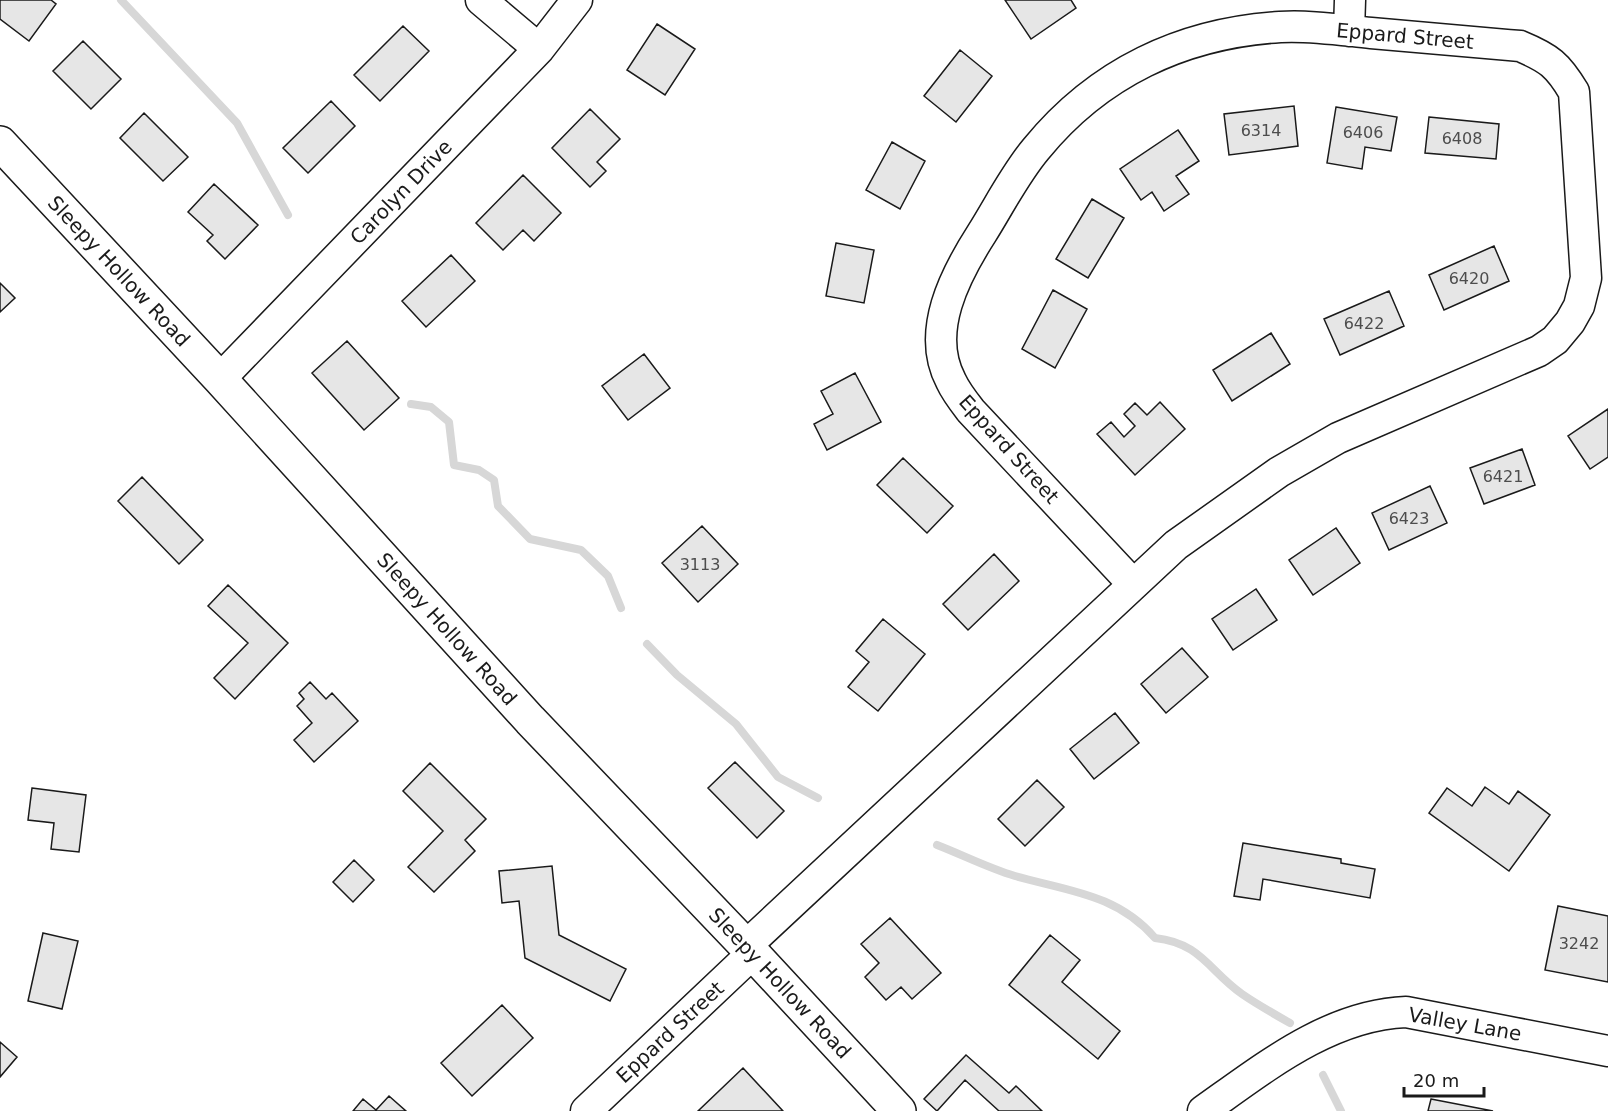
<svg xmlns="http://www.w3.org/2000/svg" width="1608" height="1111" font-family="'DejaVu Sans',sans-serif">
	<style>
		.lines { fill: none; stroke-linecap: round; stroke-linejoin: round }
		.stream { stroke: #d7d7d7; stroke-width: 8 }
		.building { fill: #e6e6e6; stroke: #1a1a1a; stroke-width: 1.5 }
		.minor-casing { stroke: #1a1a1a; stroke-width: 33 }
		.major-casing { stroke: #1a1a1a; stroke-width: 36 }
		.minor { stroke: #fff; stroke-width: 30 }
		.major { stroke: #fff; stroke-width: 33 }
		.labels { text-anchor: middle; stroke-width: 4.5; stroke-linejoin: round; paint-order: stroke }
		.number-label { font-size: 16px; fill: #4d4d4d }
		.street-label { font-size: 20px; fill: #1a1a1a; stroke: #fff }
	</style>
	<rect width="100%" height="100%" fill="#fff"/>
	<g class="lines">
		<path class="stream" d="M121,0L237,123L288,215
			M411,404L431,407L449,422L454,465L479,470L494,480L498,506L530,539L581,550L608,576L621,608
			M647,644L677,675L736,724L778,777L818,798
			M937,845C963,855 988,868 1015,876C1068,891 1117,894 1155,938C1201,943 1209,971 1242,994C1258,1005 1274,1014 1290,1023
			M1323,1075L1341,1111"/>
	</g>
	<path class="building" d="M0,0H51L56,4L29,41L0,19Z
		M1005,0H1071L1076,8L1031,39Z
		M657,24L695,49L665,95L627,70Z
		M403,26L429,51L380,101L354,75Z
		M83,41L121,79L91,109L53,71Z
		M960,50L992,76L956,122L924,96Z
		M331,101L355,126L308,173L283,148Z
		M1294,106L1298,146L1229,155L1224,114Z
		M1336,107L1397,117L1391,151L1365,147L1362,169L1327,163Z
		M590,109L620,139L597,162L606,171L590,187L552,148Z
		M144,113L188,157L163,181L120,138Z
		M1429,117L1499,124L1496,159L1425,153Z
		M1178,130L1199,161L1176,176L1189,194L1164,211L1152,192L1141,200L1120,169Z
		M892,142L925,161L900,209L866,190Z
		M523,175L561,213L534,241L523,230L503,250L476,223Z
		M214,184L258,225L225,259L207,241L213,235L188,212Z
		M1092,199L1124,218L1088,278L1056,259Z
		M836,243L874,250L864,303L826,296Z
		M1494,246L1509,281L1444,310L1429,275Z
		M451,255L475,281L426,327L402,301Z
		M0,283L15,298L0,312Z
		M1053,290L1087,309L1055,368L1022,349Z
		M1389,291L1404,326L1340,355L1324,319Z
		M1271,333L1290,364L1232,401L1213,370Z
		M347,341L399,398L364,430L312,373Z
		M644,354L670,388L628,420L602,386Z
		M855,373L881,422L827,450L814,424L833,414L821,391Z
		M1160,402L1185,429L1135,475L1097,434L1111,422L1124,437L1135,426L1124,414L1135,403L1147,415Z
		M1608,409V457L1590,469L1568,436Z
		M1522,449L1535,485L1484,504L1470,468Z
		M903,458L953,506L927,533L877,485Z
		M142,477L203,540L179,564L118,501Z
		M1430,486L1447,523L1389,550L1372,513Z
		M702,526L738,564L698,602L662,563Z
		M1336,528L1360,563L1313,595L1289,560Z
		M994,554L1019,581L968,630L943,604Z
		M228,585L288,643L235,699L214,678L248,643L208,606Z
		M1256,589L1277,620L1233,650L1212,619Z
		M883,619L925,654L878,711L848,687L869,662L856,651Z
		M1182,648L1208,677L1166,713L1141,684Z
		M310,682L326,699L332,693L358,721L314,762L294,740L312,723L297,706L304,699L299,693Z
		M1115,713L1139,743L1094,779L1070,749Z
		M735,762L784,811L757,838L708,788Z
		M430,763L486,819L465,840L475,851L434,892L408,867L443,831L403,791Z
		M1037,780L1064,807L1025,846L998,819Z
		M1485,787L1509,804L1518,791L1550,815L1509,871L1429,813L1447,788L1472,806Z
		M32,788L86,795L79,852L51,849L54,823L28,820Z
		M1243,843L1341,859V863L1375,869L1370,898L1263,879L1260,900L1234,896Z
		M354,860L374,880L353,902L333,882Z
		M552,866L559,935L626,969L610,1001L525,958L519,901L502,903L499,871Z
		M1558,906L1608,916V982L1545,970Z
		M890,918L941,973L912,999L901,987L886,1000L865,977L879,963L861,944Z
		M43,933L78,941L62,1009L28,1001Z
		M1050,935L1080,960L1062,982L1120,1031L1098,1059L1009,985Z
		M502,1005L533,1038L472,1096L441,1063Z
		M0,1042L17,1057L0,1077Z
		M966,1055L1009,1093L1016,1086L1042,1111H999L965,1080L937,1111L924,1099Z
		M743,1068L783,1111H698Z
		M389,1096L406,1111H353L363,1099L376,1110Z
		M1431,1099L1493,1111H1428Z"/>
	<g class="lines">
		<g class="minor-casing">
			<path id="minor" d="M481,0L539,49
				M1349,31L1350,0
				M220,379L539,49L577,0
				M746,946L1176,545L1279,472L1338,438L1539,351L1555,340L1570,322L1579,306L1586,278L1574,92C1558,65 1549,58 1520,46C1470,42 1420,37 1371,33C1341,30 1309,25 1280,27C1182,33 1098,73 1036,149C1015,174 999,206 982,233C955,275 925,332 951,381C956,392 964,402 971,411L1132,583
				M586,1111L753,953
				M1203,1111C1264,1068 1329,1015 1406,1012L1608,1051"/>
		</g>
		<g class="major-casing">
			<path id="major" d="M0,143L220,379L530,720L746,946L899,1111"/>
		</g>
		<use href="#minor" class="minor"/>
		<use href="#major" class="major"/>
	</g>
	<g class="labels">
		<g class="number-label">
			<text x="1261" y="136">6314</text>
			<text x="1363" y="138">6406</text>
			<text x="1462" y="144">6408</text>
			<text x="1469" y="284">6420</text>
			<text x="1364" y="329">6422</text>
			<text x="1503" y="482">6421</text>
			<text x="1409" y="524">6423</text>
			<text x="700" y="570">3113</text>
			<text x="1579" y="949">3242</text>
		</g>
		<g class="street-label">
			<text transform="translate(1405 36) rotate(5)" y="7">Eppard Street</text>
			<text transform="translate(401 192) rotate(-46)" y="7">Carolyn Drive</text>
			<text transform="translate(119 271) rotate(47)" y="7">Sleepy Hollow Road</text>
			<text transform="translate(1009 449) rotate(48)" y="7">Eppard Street</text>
			<text transform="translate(447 629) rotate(48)" y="7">Sleepy Hollow Road</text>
			<text transform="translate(780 983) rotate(47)" y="7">Sleepy Hollow Road</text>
			<text transform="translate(1465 1024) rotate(10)" y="7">Valley Lane</text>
			<text transform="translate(670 1032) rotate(-43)" y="7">Eppard Street</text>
		</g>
	</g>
	<path d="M1404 1087v9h80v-9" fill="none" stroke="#1a1a1a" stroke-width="3"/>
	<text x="1413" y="1087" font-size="18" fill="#1a1a1a" stroke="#ffffff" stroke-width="4.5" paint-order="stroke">20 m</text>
</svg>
